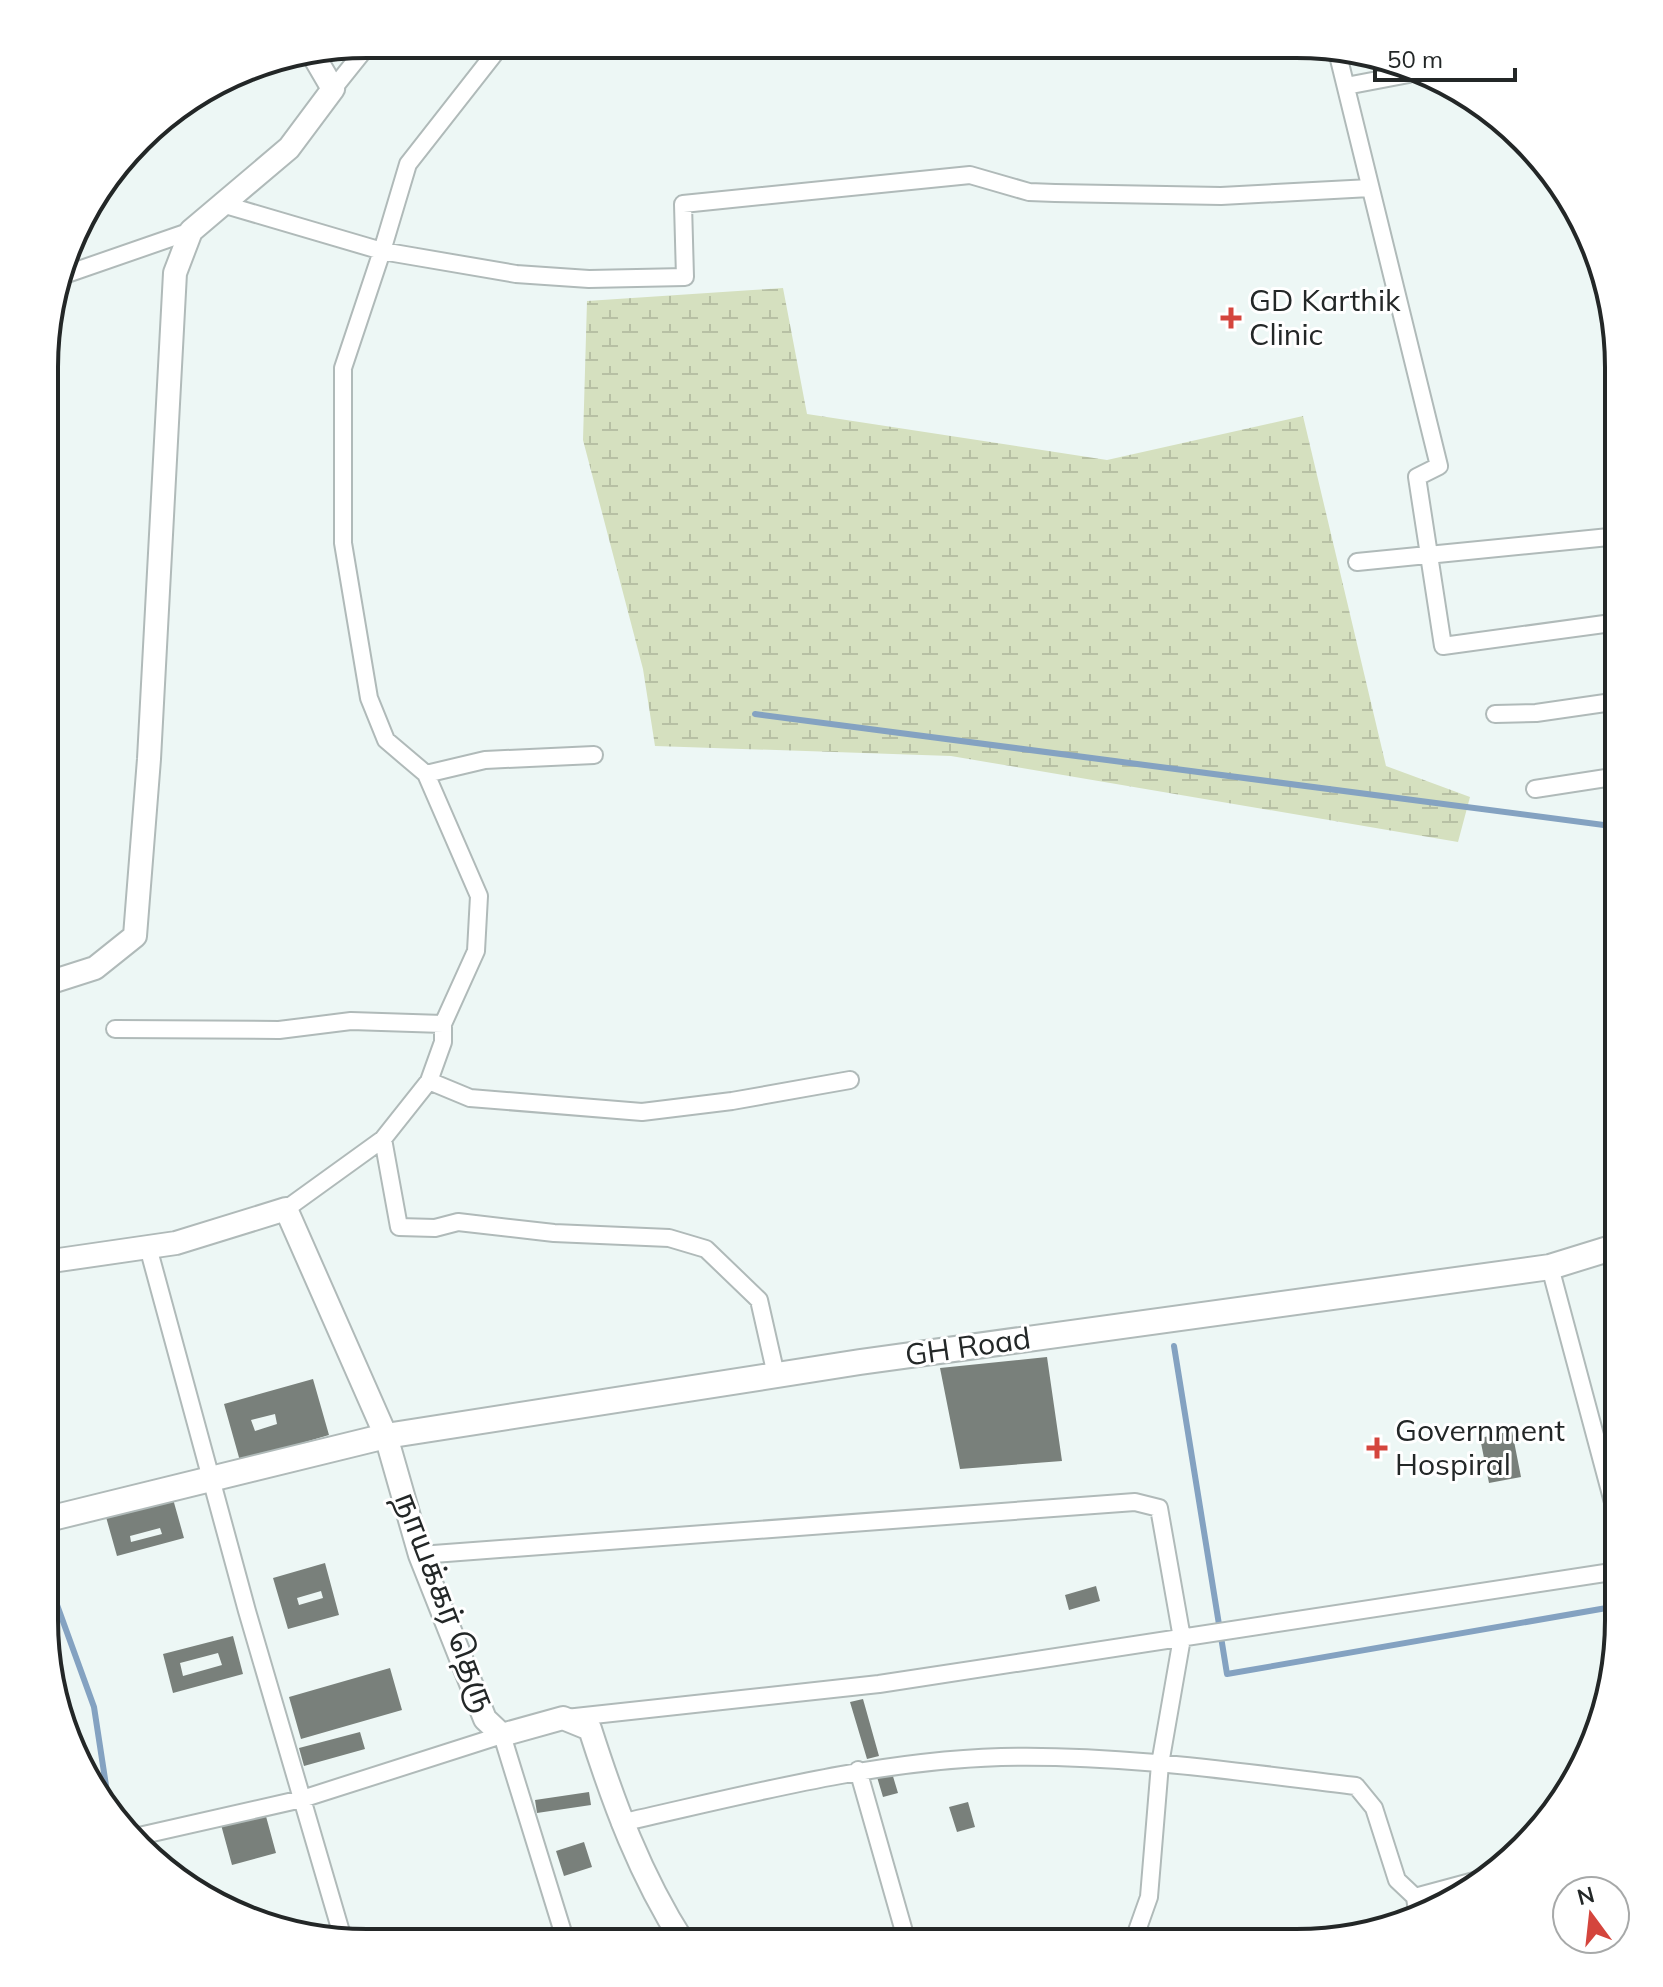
<svg xmlns="http://www.w3.org/2000/svg" width="1663" height="1987" font-family="Mulish,'Noto Sans Tamil',sans-serif">
	<style>
		.wetland { fill: url(#wetland-marsh) }
		.lines { fill: none; stroke-linecap: round; stroke-linejoin: round }
		.stream { stroke: #84a2c1; stroke-width: 6 }
		.building { fill: #79807b; fill-rule: evenodd }
		.minor-casing { stroke: #b0bab9; stroke-width: 20 }
		.tertiary-casing { stroke: #b0bab9; stroke-width: 26 }
		.secondary-casing { stroke: #b0bab9; stroke-width: 28 }
		.minor { stroke: #fff; stroke-width: 16 }
		.tertiary { stroke: #fff; stroke-width: 22 }
		.secondary { stroke: #fff; stroke-width: 24 }
		.poi-dot { fill: #d4453d; stroke: #fff; stroke-width: 3 }
		.labels { text-anchor: middle; stroke-width: 6; stroke-linejoin: round; paint-order: stroke }
		.poi-label { font-size: 30px; fill: #232727; stroke: #fff; text-anchor: start }
		.street-label { font-size: 30px; fill: #232727; stroke: #fff }
		.rim { fill: none; stroke: #232727; stroke-width: 4 }
	</style>
	<defs>
		<pattern id="wetland-marsh" width="20" height="14" patternUnits="userSpaceOnUse" patternTransform="scale(2)"><rect width="20" height="14" fill="#d5e0bf"/><path d="M1 5h8M5 5V1M11 12h8M15 12V8" fill="none" stroke="#b7c0a4"/></pattern>
	</defs>
	<rect width="100%" height="100%" fill="#edf7f5"/>
	<path class="wetland" d="M783,288L807,414L1107,460L1303,416L1386,766L1470,797L1458,842L951,756L655,746L643,669L583,440L587,301Z"/>
	<g class="lines">
		<path class="stream" d="M755,714L1619,827
			M1174,1346L1227,1674L1618,1606
			M44,1569L94,1707L109,1805"/>
	</g>
	<path class="building" d="M1047,1357L1062,1461L960,1469L940,1368Z
		M313,1379L329,1435L240,1461L224,1404ZM275,1414L277,1424L255,1431L251,1420Z
		M1512,1431L1521,1477L1489,1483L1480,1438Z
		M173,1499L184,1538L117,1556L106,1517ZM160,1528L162,1534L131,1542L130,1536Z
		M325,1563L339,1615L288,1629L273,1578ZM321,1591L323,1598L299,1605L297,1598Z
		M1096,1586L1100,1601L1069,1610L1065,1595Z
		M233,1636L243,1674L173,1693L163,1654ZM218,1653L222,1665L183,1676L180,1663Z
		M390,1668L402,1710L301,1739L289,1697Z
		M863,1699L879,1756L867,1759L850,1702Z
		M360,1732L365,1749L304,1766L299,1748Z
		M892,1773L898,1793L883,1797L877,1777Z
		M589,1792L591,1805L537,1813L535,1800Z
		M968,1802L975,1827L957,1832L949,1807Z
		M264,1809L276,1853L232,1865L220,1821Z
		M584,1842L592,1867L564,1876L556,1851Z"/>
	<g class="lines">
		<g class="minor-casing">
			<path id="minor" d="M1336,47L1439,466L1417,477L1443,646L1619,622
				M1346,86L1409,74
				M333,89L369,44
				M222,204L382,251L408,164L502,44
				M64,275L191,231
				M1357,562L1619,536
				M1495,714L1536,713L1619,701
				M426,774L485,760L594,755
				M1535,789L1619,776
				M115,1029L279,1030L351,1021L443,1024
				M429,1081L470,1098L642,1112L732,1101L850,1080
				M383,1139L429,1081L443,1042V1024L476,951L479,896L426,774L386,740L369,698L343,543V368L382,251L516,274L589,279L685,277L683,204L970,175L1029,192L1055,193L1221,196L1370,188
				M286,1209L383,1139L399,1227L435,1228L458,1222L554,1233L669,1238L706,1249L759,1300L776,1375
				M148,1247L247,1611L344,1942
				M1550,1267L1618,1521
				M420,1555L1135,1502L1159,1508L1182,1638L1160,1764L1149,1897L1133,1942
				M566,1718L879,1684L1618,1571
				M858,1770L907,1942
				M620,1823C746,1795 871,1761 1001,1757C1119,1754 1239,1772 1356,1786L1374,1808L1397,1880L1415,1897
				M139,1836L302,1799L502,1735L566,1942
				M1417,1912L1415,1897L1478,1880"/>
		</g>
		<g class="tertiary-casing">
			<path id="tertiary" d="M45,984L95,968L135,936L149,759L175,273L191,231L289,148L333,89L312,53
				M45,1262L176,1243L286,1209L386,1436L420,1555L485,1719L502,1735L563,1718L590,1729C614,1804 640,1875 683,1942"/>
		</g>
		<g class="secondary-casing">
			<path id="secondary" d="M44,1520L386,1436L860,1362L1550,1267L1618,1246"/>
		</g>
		<use href="#minor" class="minor"/>
		<use href="#tertiary" class="tertiary"/>
		<use href="#secondary" class="secondary"/>
	</g>
	<g class="poi-dot">
		<path d="M1227 306h8v8h8v8h-8v8h-8v-8h-8v-8h8z"/>
		<path d="M1373 1436h8v8h8v8h-8v8h-8v-8h-8v-8h8z"/>
	</g>
	<g class="labels">
		<g class="poi-label">
			<text x="1249" y="311">GD Karthik<tspan x="1249" dy="34">Clinic</tspan></text>
			<text x="1395" y="1441">Government<tspan x="1395" dy="34">Hospiral</tspan></text>
		</g>
		<g class="street-label">
			<text transform="translate(968 1347) rotate(-8)" y="10">GH Road</text>
			<text transform="translate(445 1602) rotate(69)" y="10">நாயக்கர் தெரு</text>
		</g>
	</g>
	<path d="M0 0H1663V1987H0ZM367 58H1296A309 309 0 0 1 1605 367V1620A309 309 0 0 1 1296 1929H367A309 309 0 0 1 58 1620V367A309 309 0 0 1 367 58Z" fill="#fff" fill-rule="evenodd"/>
	<path class="rim" d="M367 58H1296A309 309 0 0 1 1605 367V1620A309 309 0 0 1 1296 1929H367A309 309 0 0 1 58 1620V367A309 309 0 0 1 367 58Z"/>
	<g transform="translate(1591 1915) rotate(345)"><circle r="38" fill="#ffffff" stroke="#a7a9a9" stroke-width="2"/>
	<path d="M0-6L14 30L0 20L-14 30Z" fill="#d4453d"/>
	<text y="-12" font-size="22" font-weight="bold" text-anchor="middle" fill="#232727">N</text>
	</g>
	<path d="M1375 68v12h140v-12" fill="none" stroke="#232727" stroke-width="4"/>
	<text x="1387" y="68" font-size="24" fill="#232727" stroke="#ffffff" stroke-width="6" paint-order="stroke">50 m</text>
</svg>
